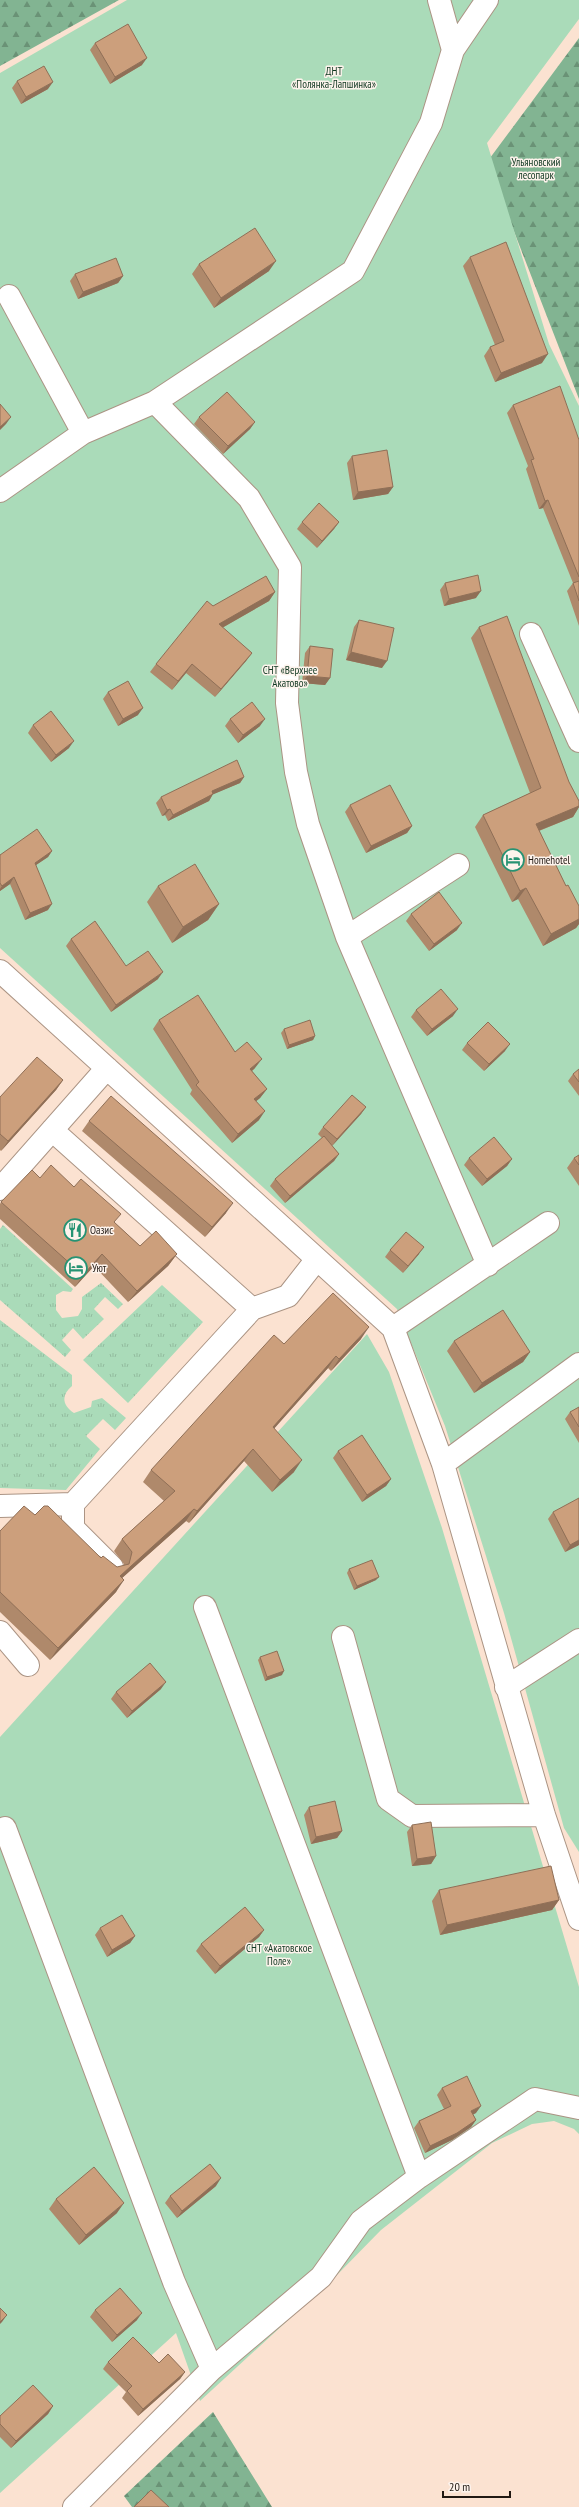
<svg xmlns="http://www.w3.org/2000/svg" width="579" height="2507" font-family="'PT Sans Narrow',sans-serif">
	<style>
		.grass { fill: url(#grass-tufts) }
		.forest { fill: url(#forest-firs) }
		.garden { fill: #aadbb9 }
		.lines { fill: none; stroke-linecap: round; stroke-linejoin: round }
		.minor-casing { stroke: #ab9484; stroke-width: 24 }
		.minor { stroke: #fff; stroke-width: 22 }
		.wall { fill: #af896b }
		.shaded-wall { fill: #8f6f57 }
		.building { fill: #cc9f7c; stroke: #8f6f57 }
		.labels { text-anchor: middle; stroke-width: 3; stroke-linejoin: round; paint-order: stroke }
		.park-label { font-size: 11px; fill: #0f3720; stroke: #fdf3ec }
		.poi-label { font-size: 11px; fill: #211913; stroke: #fdf3ec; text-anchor: start }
	</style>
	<defs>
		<pattern id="grass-tufts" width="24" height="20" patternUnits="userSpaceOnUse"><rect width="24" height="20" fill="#aadbb9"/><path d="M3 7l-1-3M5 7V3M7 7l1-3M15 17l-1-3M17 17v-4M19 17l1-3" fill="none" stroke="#92bb9e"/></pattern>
		<pattern id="forest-firs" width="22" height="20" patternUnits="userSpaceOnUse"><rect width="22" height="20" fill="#82b492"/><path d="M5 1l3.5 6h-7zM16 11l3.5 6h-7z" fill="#6a9276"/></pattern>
	</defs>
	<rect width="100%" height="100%" fill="#fbe2d1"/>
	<path class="grass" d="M3,1225L73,1289L71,1292L63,1291L56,1295V1310L62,1318L78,1316L82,1309V1297L101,1283L123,1304L118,1309L105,1297L94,1309L104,1319L83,1339L73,1328L62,1340L71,1350L65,1357L0,1300V1229Z
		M162,1285L203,1322L128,1403L83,1360Z
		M0,1320L72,1375V1386C61,1395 62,1405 74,1413L91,1407L92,1401L102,1398L126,1418L115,1430L103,1419L86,1436L100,1449L66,1490L0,1488Z"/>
	<path class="forest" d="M0,0H119L0,66Z
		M579,38V399L487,162Z
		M213,2412L272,2507H132L124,2496Z"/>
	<path class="garden" d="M127,0H579V19L487,143L549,344L579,406V1852L564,1828L504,1613L445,1426L397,1309L0,948V73Z
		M367,1334L389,1372L442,1528L579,1987V2134L574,2129L554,2121L532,2124L492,2143L381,2230L335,2277L200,2401L176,2333L0,2493V1737Z"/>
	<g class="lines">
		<g class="minor-casing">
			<path id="minor" d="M439,0L453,50
				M9,296L83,433
				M155,402L249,498L290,567L287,703L296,772L308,824L347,937L488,1265
				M0,491L83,433L155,402L353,271L431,123L453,50L487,0
				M531,634L579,741
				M347,937L458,865
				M0,971L393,1328L443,1464L544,1815L579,1919
				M52,1130L252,1309L288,1296L317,1259
				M0,1189L107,1068
				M393,1328L548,1223
				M443,1464L579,1364
				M73,1504V1528L112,1567
				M0,1506L73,1504L252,1309
				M205,1607L419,2177
				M0,1632L28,1665
				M343,1637L388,1799L412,1816L544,1815
				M506,1687L579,1640
				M5,1828L174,2282L212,2369
				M74,2507L212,2369L321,2277L361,2221L419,2177L535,2099L579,2108"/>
		</g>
		<use href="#minor" class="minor"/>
	</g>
	<path class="wall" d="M95,43L142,65L110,84L90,50Z
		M17,81L48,89L21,104L12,88Z
		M470,257L542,363L495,382L484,356L490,347L495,345L463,266Z
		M199,264L269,271L214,308L192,274Z
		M75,274L123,276L118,283L78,299L70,281Z
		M513,405L579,440V626L567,591L573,583L543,508L539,509L526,469L528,466L507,413Z
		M199,417L255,422L250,429L223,454L194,424Z
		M352,456L393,487L388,494L353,500L347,463Z
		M302,522H339L334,529L317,548L297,529Z
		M445,583L476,598L444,606L440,590Z
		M275,592L269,601L222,628L252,653L246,661L215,697L186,673L172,690L150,672L156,664L213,606Z
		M359,620L382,668L346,660L354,627Z
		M479,627L569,782L579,801V807L573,817L539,831L566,886L579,906V924L576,928L543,946L518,899L512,902L475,827L483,815L530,793L471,638Z
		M310,646L330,678L325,685L302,683L305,653Z
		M108,692L138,715L118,726L103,699Z
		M230,719L260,726L238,743L225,726Z
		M33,725L69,748L51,762L28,733Z
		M244,777L240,783L213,794L209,801L168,821L165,815L162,816L156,803L161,797Z
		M350,805L412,826L407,833L366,853L345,812Z
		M52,851L48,857L36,865L48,910L25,920L10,884L0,891V855Z
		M158,886L219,904L208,920L172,943L147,902Z
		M411,914L457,930L429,951L406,921Z
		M71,939L126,966L158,979L111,1012L66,946Z
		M416,1010L453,1016L427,1036L411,1017Z
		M159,1020L235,1052L255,1068L252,1071L267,1089L260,1098L256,1101L259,1120L232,1143L190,1094L192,1090L153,1029Z
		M284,1029L315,1036L313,1040L287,1049L281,1033Z
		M467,1043L505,1051L484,1071L462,1050Z
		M579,1069V1096L568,1081L573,1074Z
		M63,1080L56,1090L1,1151L0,1150V1097Z
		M366,1107L361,1114L332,1146L339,1154L334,1161L285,1203L270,1186L275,1179L322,1138L318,1134L323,1127Z
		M89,1121L226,1213L205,1237L82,1131Z
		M579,1155V1186L567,1168L574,1158Z
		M469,1158L512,1159L507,1166L482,1186L464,1165Z
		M40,1178L115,1223L140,1246L177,1254L168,1266L128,1302L94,1266L75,1287L0,1219V1204L1,1202Z
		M390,1250L419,1254L403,1273L385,1257Z
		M361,1339L331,1371L328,1368L274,1428L294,1472L272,1492L244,1461L189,1523L186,1521L122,1578L116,1592L50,1660L0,1612V1531L35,1515L117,1567L124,1566V1564L114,1551L122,1539L164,1501L143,1482L151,1470L284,1344Z
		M454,1341L530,1352L523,1362L474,1393L447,1351Z
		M579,1407V1443L565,1419L570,1412Z
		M338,1451L391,1479L386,1486L362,1502L333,1458Z
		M553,1512L579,1545L565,1552L548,1519Z
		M349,1569L376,1580L354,1590L347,1573Z
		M260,1657L282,1675L265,1681L258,1660Z
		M161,1689L127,1718L111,1699L116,1692Z
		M309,1807L342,1831L337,1838L311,1844L304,1815Z
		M412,1825L436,1856L431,1864L412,1866L407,1832Z
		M439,1890L559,1900L552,1910L440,1935L432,1901Z
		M100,1928L135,1936L130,1943L107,1957L95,1935Z
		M264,1930L259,1937L215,1974L196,1951L201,1944Z
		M442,2088L476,2113L473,2114L476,2120L471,2127L452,2140L425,2153L414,2128L419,2121L444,2109L437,2095Z
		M216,2186L177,2218L165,2203L170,2196Z
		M56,2199L117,2213L79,2245L49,2209Z
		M95,2310L137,2320L112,2342L90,2317Z
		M108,2362L159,2363L185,2372L180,2379L138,2416L122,2398L126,2392L103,2369Z
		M53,2406L48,2414L11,2448L0,2437V2416Z"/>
	<path class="shaded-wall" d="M147,58L142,65L110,84L115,77Z
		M53,82L48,89L21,104L26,97Z
		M276,261L269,271L214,308L221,298Z
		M123,276L118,283L78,299L83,292Z
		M548,354L542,363L495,382L501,373Z
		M11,417L6,424L0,430V427Z
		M255,422L250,429L223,454L228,446Z
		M393,487L388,494L353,500L358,492Z
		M548,500L543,508L539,509L545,501Z
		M339,522L334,529L317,548L322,541Z
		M481,591L476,598L444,606L449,599Z
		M275,592L269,601L213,633L219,624Z
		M351,652L387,661L382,668L346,660Z
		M252,653L246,661L215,697L221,689Z
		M192,664L186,673L172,690L178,681Z
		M307,676L330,678L325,685L302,683Z
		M143,708L138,715L118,726L123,719Z
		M265,719L260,726L238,743L243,735Z
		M74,741L69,748L51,762L56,755Z
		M244,777L240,783L207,797L212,791Z
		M213,794L209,801L168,821L173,815Z
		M579,806V807L573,817L528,835L536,824Z
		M170,809L165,815L162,816L167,810Z
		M412,826L407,833L366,853L371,846Z
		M52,851L48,857L30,869L35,863Z
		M14,877L10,884L0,891V889L2,886Z
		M526,888L518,899L512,902L520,891Z
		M52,904L48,910L25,920L30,913Z
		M219,904L208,920L172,943L183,927Z
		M579,919V924L576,928L543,946L551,934Z
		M462,923L457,930L429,951L434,944Z
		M163,972L158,979L111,1012L116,1005Z
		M458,1009L453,1016L427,1036L432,1029Z
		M315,1036L313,1040L287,1049L289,1045Z
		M510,1044L505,1051L484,1071L489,1064Z
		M262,1059L255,1068L244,1078L250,1069Z
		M63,1080L56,1090L1,1151L8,1141Z
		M267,1089L260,1098L248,1108L254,1099Z
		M366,1107L361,1114L332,1146L337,1139Z
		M265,1111L259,1120L232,1143L238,1134Z
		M339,1154L334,1161L285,1203L290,1196Z
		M512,1159L507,1166L482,1186L487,1179Z
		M233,1203L226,1213L205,1237L212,1227Z
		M424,1247L419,1254L403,1273L408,1266Z
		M102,1254L94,1266L75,1287L83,1275Z
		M177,1254L168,1266L128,1302L137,1291Z
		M369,1327L361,1339L331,1371L339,1359Z
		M530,1352L523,1362L474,1393L482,1383Z
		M336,1356L328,1368L265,1439L273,1427Z
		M253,1449L244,1461L189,1523L197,1511Z
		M302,1460L294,1472L272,1492L280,1480Z
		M391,1479L386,1486L362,1502L367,1495Z
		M194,1509L186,1521L112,1587L120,1576Z
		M579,1540V1545L565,1552L570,1545Z
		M379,1577L376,1580L354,1590L357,1586Z
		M124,1580L116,1592L50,1660L58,1648Z
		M284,1671L282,1675L265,1681L267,1677Z
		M166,1682L161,1689L127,1718L132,1711Z
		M342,1831L337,1838L311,1844L316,1837Z
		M436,1856L431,1864L412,1866L417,1859Z
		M559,1900L552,1910L440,1935L447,1925Z
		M264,1930L259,1937L215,1974L220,1966Z
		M135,1936L130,1943L107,1957L112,1950Z
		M481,2106L476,2113L466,2118L471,2111Z
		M476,2120L471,2127L452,2140L425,2153L430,2146Z
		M221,2178L216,2186L177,2218L182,2211Z
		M124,2203L117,2213L79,2245L86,2235Z
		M142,2313L137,2320L112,2342L117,2335Z
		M7,2315L2,2322L0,2324V2322Z
		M185,2372L180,2379L138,2416L143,2409Z
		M53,2406L48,2414L11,2448L16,2441Z"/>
	<path class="building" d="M128,24L147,58L115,77L95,43Z
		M44,66L53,82L26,97L17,81Z
		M255,228L276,261L221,298L199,264Z
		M506,242L548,354L501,373L490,347L504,341L470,257Z
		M116,258L123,276L83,292L75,274Z
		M560,386L579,440V577L548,500L545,501L531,460L534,459L513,405Z
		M227,392L255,422L228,446L199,417Z
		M0,404L11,417L0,427Z
		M387,450L393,487L358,492L352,456Z
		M319,503L339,522L322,541L302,522Z
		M478,575L481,591L449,599L445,583Z
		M266,576L275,592L219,624L252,653L221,689L192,664L178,681L156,664L207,601L213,606Z
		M579,581V601L573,583Z
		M507,616L569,782L579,801V806L536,824L566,886L568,885L579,906V919L551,934L526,888L520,891L483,815L541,788L479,627Z
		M359,620L394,628L387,661L351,652Z
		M310,646L333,649L330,678L307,676Z
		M128,681L143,708L123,719L108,692Z
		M252,702L265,719L243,735L230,719Z
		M51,711L74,741L56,755L33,725Z
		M237,760L244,777L212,791L213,794L173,815L170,809L167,810L161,797Z
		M390,785L412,826L371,846L350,805Z
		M37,829L52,851L35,863L52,904L30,913L14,877L2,886L0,883V855Z
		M195,864L219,904L183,927L158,886Z
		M439,892L462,923L434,944L411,914Z
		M95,921L126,966L148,951L163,972L116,1005L71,939Z
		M441,989L458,1009L432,1029L416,1010Z
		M198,995L235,1052L247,1042L262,1059L250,1069L267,1089L254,1099L265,1111L238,1134L196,1085L199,1082L159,1020Z
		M310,1020L315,1036L289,1045L284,1029Z
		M488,1022L510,1044L489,1064L467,1043Z
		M37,1057L63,1080L8,1141L0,1134V1097Z
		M579,1069V1082L573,1074Z
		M352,1095L366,1107L337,1139L323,1127Z
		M111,1096L233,1203L212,1227L89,1121Z
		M324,1136L339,1154L290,1196L275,1179Z
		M494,1137L512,1159L487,1179L469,1158Z
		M579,1155V1165L574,1158Z
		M51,1165L74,1187L81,1179L121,1214L114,1222L140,1246L156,1231L177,1254L137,1291L102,1254L83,1275L1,1202L32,1170L40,1178Z
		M406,1232L424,1247L408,1266L390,1250Z
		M333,1293L369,1327L339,1359L336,1356L273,1427L302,1460L280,1480L253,1449L197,1511L194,1509L120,1576L124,1580L58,1648L0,1592V1531L24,1506L35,1515L44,1506H48L101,1558L103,1556L117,1567L129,1564L132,1552L122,1539L175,1491L151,1470L274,1335L284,1344Z
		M503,1310L530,1352L482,1383L454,1341Z
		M579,1407V1427L570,1412Z
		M362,1435L391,1479L367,1495L338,1451Z
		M579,1498V1540L570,1545L553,1512Z
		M372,1560L379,1577L357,1586L349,1569Z
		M277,1651L284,1671L267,1677L260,1657Z
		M150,1663L166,1682L132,1711L116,1692Z
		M335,1801L342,1831L316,1837L309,1807Z
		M431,1822L436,1856L417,1859L412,1825Z
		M551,1866L559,1900L447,1925L439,1890Z
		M245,1907L264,1930L220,1966L201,1944Z
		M122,1915L135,1936L112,1950L100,1928Z
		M467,2076L481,2106L471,2111L476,2120L457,2133L430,2146L419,2121L451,2106L442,2088Z
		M210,2164L221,2178L182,2211L170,2196Z
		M94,2167L124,2203L86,2235L56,2199Z
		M120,2288L142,2313L117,2335L95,2310Z
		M0,2308L7,2315L0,2322Z
		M133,2337L159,2363L168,2354L185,2372L143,2409L127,2391L132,2386L108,2362Z
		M33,2385L53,2406L16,2441L0,2424V2416Z
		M151,2490L169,2507H134Z"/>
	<defs>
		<g id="hotel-ring" transform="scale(1.15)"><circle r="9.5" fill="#fdf3ec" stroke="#269373" stroke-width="1.5"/><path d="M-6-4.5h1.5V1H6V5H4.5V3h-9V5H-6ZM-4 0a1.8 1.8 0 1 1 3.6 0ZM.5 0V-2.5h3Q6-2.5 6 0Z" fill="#269373"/></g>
		<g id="restaurant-ring" transform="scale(1.15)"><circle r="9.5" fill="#fdf3ec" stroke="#269373" stroke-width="1.5"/><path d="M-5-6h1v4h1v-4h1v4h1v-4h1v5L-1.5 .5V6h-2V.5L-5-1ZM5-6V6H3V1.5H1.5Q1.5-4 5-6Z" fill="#269373"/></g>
	</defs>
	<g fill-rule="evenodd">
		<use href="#hotel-ring" x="513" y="860"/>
		<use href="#restaurant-ring" x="75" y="1230"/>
		<use href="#hotel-ring" x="76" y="1268"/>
	</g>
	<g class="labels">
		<g class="park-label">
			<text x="334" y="75">ДНТ<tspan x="334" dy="13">«Полянка-Лапшинка»</tspan></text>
			<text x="536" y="166">Ульяновский<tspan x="536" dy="13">лесопарк</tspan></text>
			<text x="290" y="674">СНТ «Верхнее<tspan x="290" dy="13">Акатово»</tspan></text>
			<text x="279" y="1952">СНТ «Акатовское<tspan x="279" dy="13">Поле»</tspan></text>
		</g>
		<g class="poi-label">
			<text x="528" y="864">Homehotel</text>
			<text x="90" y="1234">Оазис</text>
			<text x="92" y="1272">Уют</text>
		</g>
	</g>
	<path d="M443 2491v6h67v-6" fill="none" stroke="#211913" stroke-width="2"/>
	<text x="449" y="2491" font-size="12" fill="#211913" stroke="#fdf3ec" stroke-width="3" paint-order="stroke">20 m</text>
</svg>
